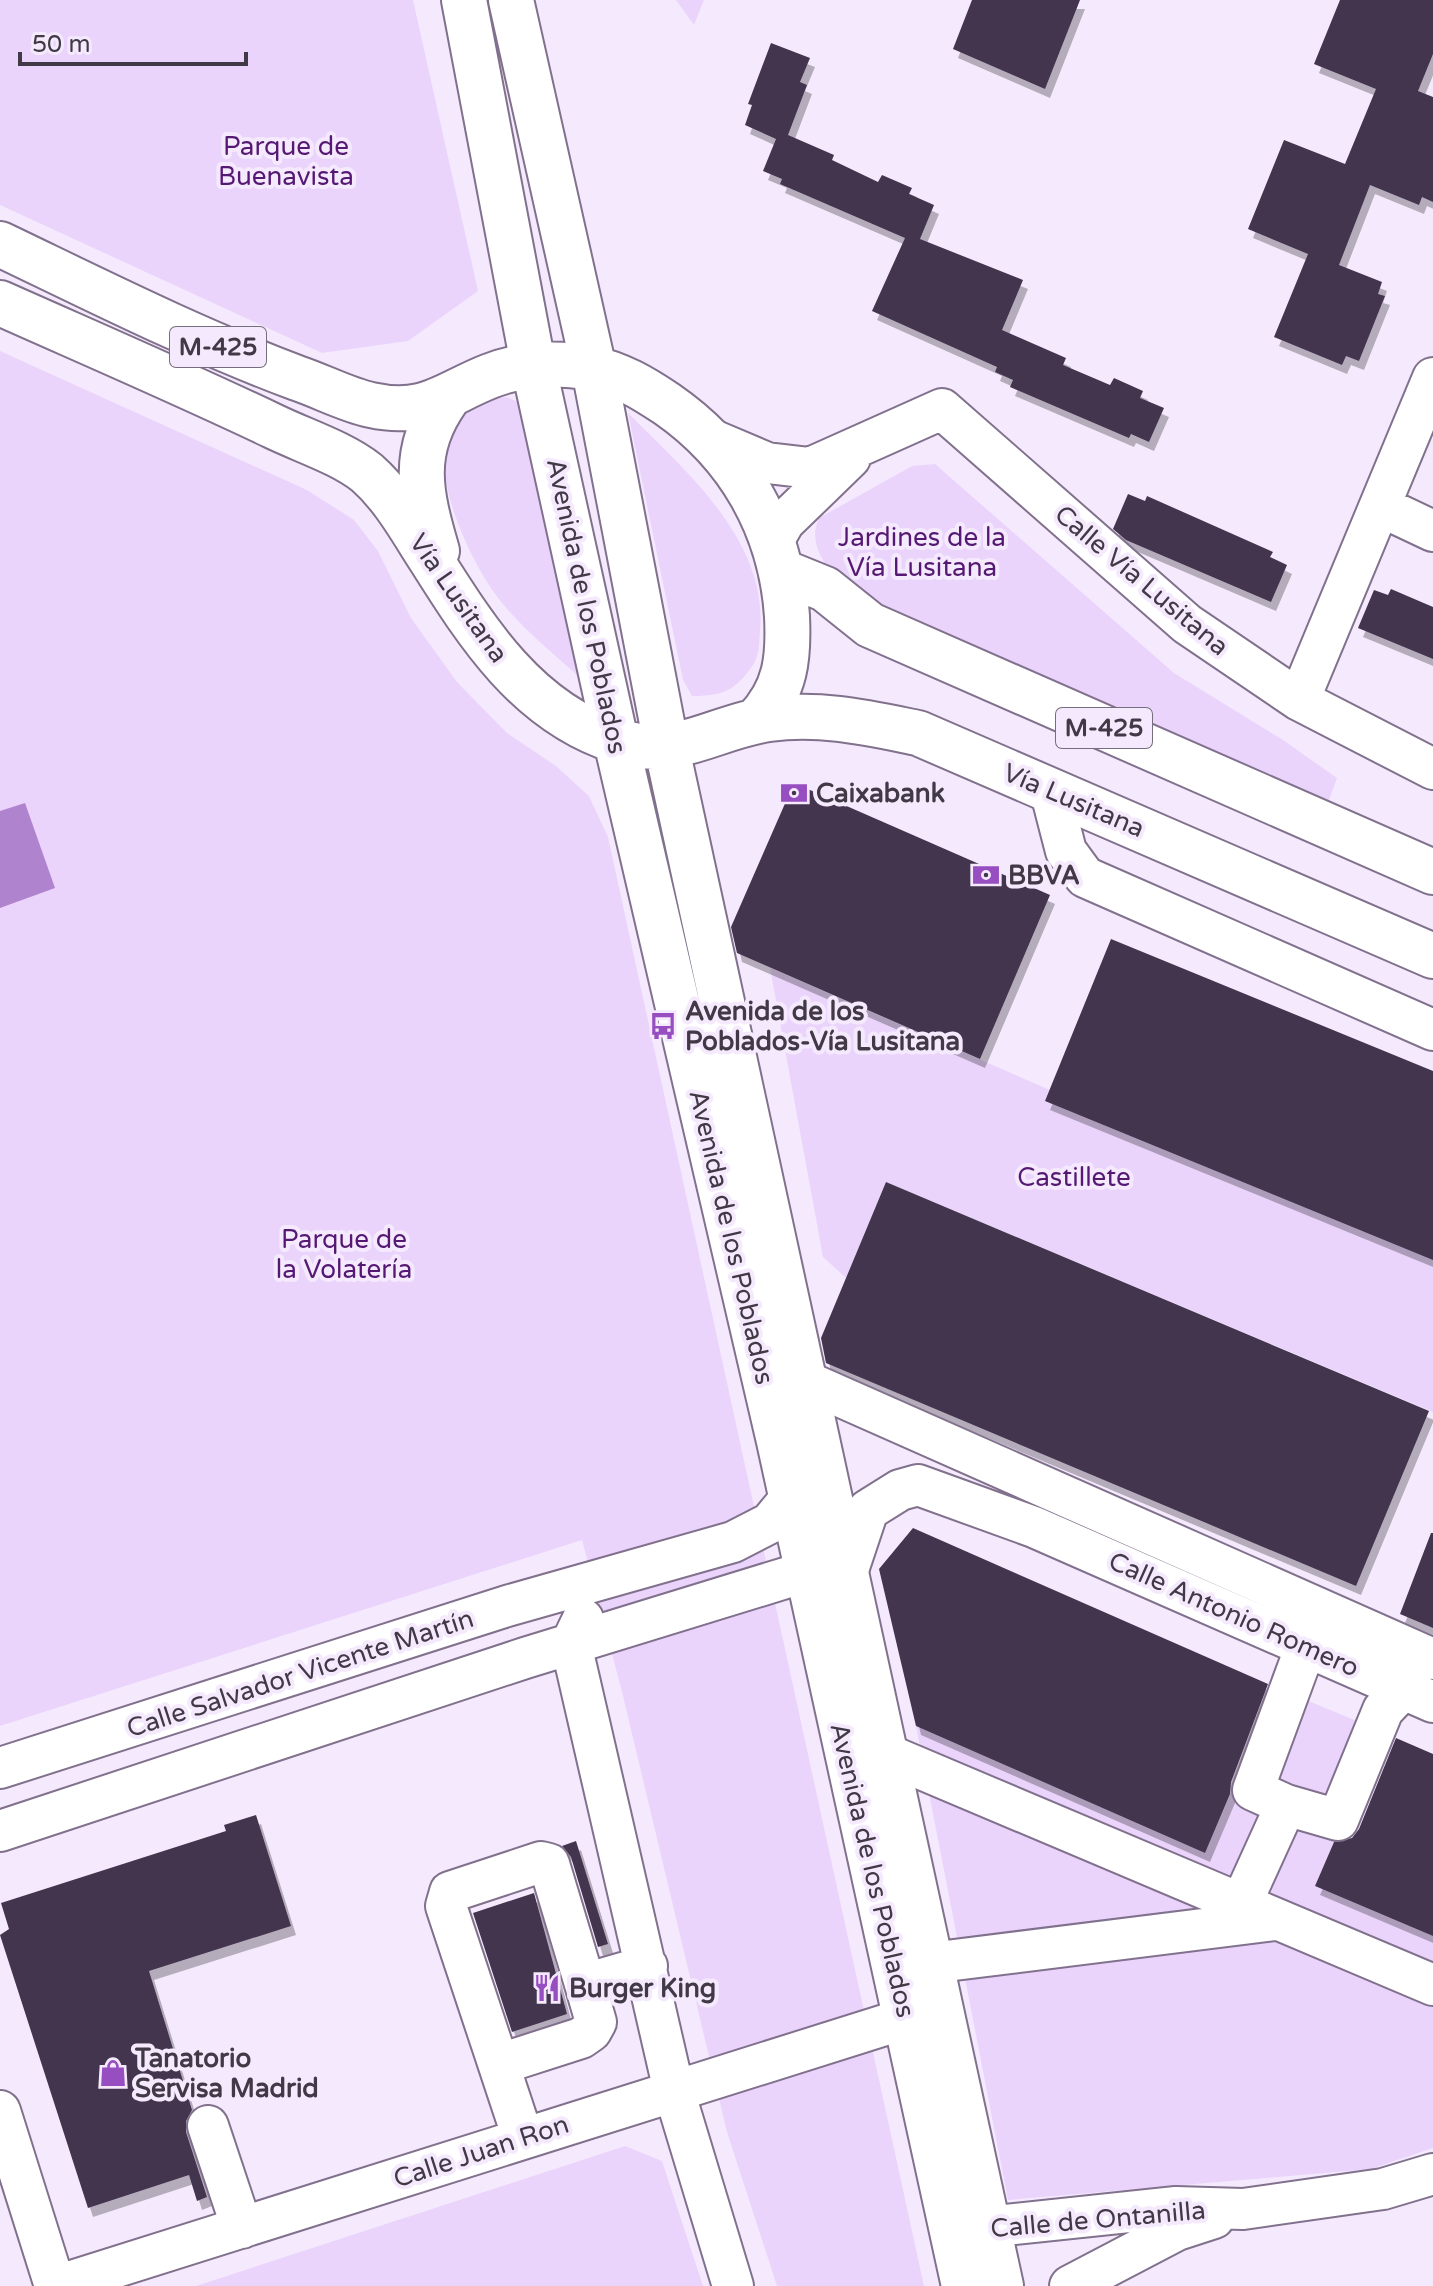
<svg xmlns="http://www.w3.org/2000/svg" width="1433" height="2286" font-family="'Varela Round',sans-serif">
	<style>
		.green { fill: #ebd4fc }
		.water { fill: #b083ce }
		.building { fill: #43344d; filter: url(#shadow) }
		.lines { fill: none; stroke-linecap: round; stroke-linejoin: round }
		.minor-casing { stroke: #81718d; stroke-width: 44 }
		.major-casing { stroke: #81718d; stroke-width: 48 }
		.minor { stroke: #fff; stroke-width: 40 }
		.major { stroke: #fff; stroke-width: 44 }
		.labels { text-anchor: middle; stroke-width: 8; stroke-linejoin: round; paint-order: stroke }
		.shield { fill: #f5eafd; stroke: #776e7d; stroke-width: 2 }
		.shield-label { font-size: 24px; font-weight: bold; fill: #413946 }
		.park-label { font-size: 26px; fill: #551973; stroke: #f5eafd }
		.street-label { font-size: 26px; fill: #413946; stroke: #f5eafd }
		.poi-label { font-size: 26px; font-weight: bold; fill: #413946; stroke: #f5eafd; text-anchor: start }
	</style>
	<defs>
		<filter id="shadow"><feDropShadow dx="5" dy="9" stdDeviation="0" flood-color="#0004"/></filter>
	</defs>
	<rect width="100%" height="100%" fill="#f5eafd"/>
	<path class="green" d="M0,0H413L478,291L408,341L322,353L0,205Z
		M676,0H704L694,25Z
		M0,351L307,490L354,520L378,551L411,618L457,682L507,733L556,766L589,796L608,837L924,2286H777L727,2132L622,1692L582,1540L0,1726Z
		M507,397L522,404L585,682C552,652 511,621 487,582C453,527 402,405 507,397Z
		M628,413C685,470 768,541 760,630C759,643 760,654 753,665C735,691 723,696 692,696L683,680Z
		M935,464L1174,673L1283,740L1337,778L1324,814L862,604C840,581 803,552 819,518L912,466Z
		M770,968L1433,1257V1412L886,1182L846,1278L823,1257Z
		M1277,1688L1381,1731L1315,1886L1433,1936V2148L1371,2169L1008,2200L916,1726L1205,1853Z
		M625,2146L662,2161L703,2286H196Z"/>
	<path class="water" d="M25,803L55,888L0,908V811Z"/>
	<path class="building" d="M972,0H1080L1045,89L953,49Z
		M1340,0H1433V54L1418,91L1433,97V202L1422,197L1419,205L1370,185L1339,265L1382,282L1378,294L1385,296L1359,361L1346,356L1342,365L1274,337L1308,254L1248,229L1284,140L1345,164L1376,89L1314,64Z
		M771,43L810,58L800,82L807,85L788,135L834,155L832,160L878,182L882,175L912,188L909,194L934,205L920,239L1023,280L1002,330L1066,358L1063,365L1110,385L1114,378L1143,391L1140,398L1164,408L1149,442L1131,434L1129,438L1010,387L1013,380L995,372L997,367L872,311L905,238L780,184L782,179L763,171L776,139L745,125L752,105L748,104Z
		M1128,494L1145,501L1147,496L1273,552L1270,557L1287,565L1271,602L1126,540L1113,529Z
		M1391,589L1433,607V659L1358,628L1374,590L1388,595Z
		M794,783L1050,895L980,1059L737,953L731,927Z
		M1111,939L1433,1071V1260L1045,1101Z
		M886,1182L1429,1411L1356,1586L826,1363L821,1338Z
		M913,1528L1268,1684L1231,1782L1230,1794L1205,1853L916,1726L879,1569Z
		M1431,1533H1433V1628L1400,1614Z
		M1396,1738L1433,1754V1936L1315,1886L1334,1842L1352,1838L1359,1829Z
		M256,1815L291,1926L149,1971L192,2110L186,2121V2132L207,2197L197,2201L189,2175L88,2208L0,1935L9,1929L1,1903L226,1831L224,1825Z
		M576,1841L608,1944L598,1947L571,1857L562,1846Z
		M534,1893L567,2014L512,2032L473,1913Z"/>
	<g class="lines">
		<g class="minor-casing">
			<path id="minor" d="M715,441L767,463L810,468L942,409L1187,624L1299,700L1433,769
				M1380,506L1433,531
				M772,543L784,522L850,458
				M1299,700L1433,378
				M1050,789L1066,851L1085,877L1433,1030
				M803,1380L1433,1659
				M846,1576L868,1510L900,1490L918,1485L1034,1527L1433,1702
				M583,1619L571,1644L674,2091L733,2286
				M1306,1646L1253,1790L1286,1805L1338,1820L1383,1710L1403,1689
				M886,1754L1433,1985
				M0,1768L507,1606L733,1542L770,1523L790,1499
				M0,1831L525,1658L805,1572L823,1543
				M1241,1904L1286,1805
				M930,1963L1275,1920
				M500,2064L581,2038L591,2031L596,2022L585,1984
				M0,2111L55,2286
				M208,2126L242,2228
				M523,2138L446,1906L450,1892L541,1862L549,1864L585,1984L647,1966
				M958,2234L987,2227L1176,2207L1243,2209L1383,2189L1433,2174
				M56,2286L907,2018
				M1070,2286L1177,2230L1214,2218"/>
		</g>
		<g class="major-casing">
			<path id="major" d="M464,0L533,364L616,741L779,1441L964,2286
				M511,0L594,369L667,749L1001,2286
				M0,244C98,291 195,340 297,378C321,386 347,400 371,405C426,417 444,394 490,376C523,363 557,362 591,368C620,374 643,388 667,404C739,454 781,528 787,616C789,658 786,690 756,721
				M0,303C92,344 185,384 275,427C304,441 342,453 367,473C393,496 410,527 428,555C476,631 526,712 617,741C677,760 713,727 769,719C821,712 868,723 918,733L1433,956
				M437,551C420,493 410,451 447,399
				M783,572L825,589L870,625L1433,872"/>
		</g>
		<use href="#minor" class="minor"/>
		<use href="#major" class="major"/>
	</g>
	<defs>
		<g id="bank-bare" transform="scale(2.16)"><path d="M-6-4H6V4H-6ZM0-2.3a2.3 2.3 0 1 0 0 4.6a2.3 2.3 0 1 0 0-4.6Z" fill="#974ec1" stroke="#f5eafd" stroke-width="2.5" paint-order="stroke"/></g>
		<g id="bus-bare" transform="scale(2.16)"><path d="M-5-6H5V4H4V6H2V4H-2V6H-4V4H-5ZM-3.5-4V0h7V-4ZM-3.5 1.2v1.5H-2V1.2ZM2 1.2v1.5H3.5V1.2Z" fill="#974ec1" stroke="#f5eafd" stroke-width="2.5" paint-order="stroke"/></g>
		<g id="restaurant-bare" transform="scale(2.16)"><path d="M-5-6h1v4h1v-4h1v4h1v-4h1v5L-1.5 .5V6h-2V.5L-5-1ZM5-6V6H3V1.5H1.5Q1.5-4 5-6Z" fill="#974ec1" stroke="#f5eafd" stroke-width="2.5" paint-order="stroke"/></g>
		<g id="shop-bare" transform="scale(2.16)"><path d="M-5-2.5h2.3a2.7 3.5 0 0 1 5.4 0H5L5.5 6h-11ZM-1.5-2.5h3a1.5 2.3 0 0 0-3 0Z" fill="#974ec1" stroke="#f5eafd" stroke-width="2.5" paint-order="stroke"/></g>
	</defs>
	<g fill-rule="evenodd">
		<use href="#bank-bare" x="794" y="793"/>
		<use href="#bank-bare" x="986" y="875"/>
		<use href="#bus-bare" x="663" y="1026"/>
		<use href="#restaurant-bare" x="547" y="1988"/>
		<use href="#shop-bare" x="113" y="2073"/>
	</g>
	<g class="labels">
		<g class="shield">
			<rect x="170" y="327" width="96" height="40" rx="6"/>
			<rect x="1056" y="708" width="96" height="40" rx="6"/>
		</g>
		<g class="shield-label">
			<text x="218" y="355">M-425</text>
			<text x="1104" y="736">M-425</text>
		</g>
		<g class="park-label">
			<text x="286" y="155">Parque de<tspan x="286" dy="30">Buenavista</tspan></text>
			<text x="922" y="546">Jardines de la<tspan x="922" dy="30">Vía Lusitana</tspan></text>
			<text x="1074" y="1186">Castillete</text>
			<text x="344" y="1248">Parque de<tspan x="344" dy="30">la Volatería</tspan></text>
		</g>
		<g class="street-label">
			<text transform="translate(1142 580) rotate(40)" y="9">Calle Vía Lusitana</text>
			<text transform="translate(459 598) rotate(55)" y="9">Vía Lusitana</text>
			<text transform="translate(587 606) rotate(78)" y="9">Avenida de los Poblados</text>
			<text transform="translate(1074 800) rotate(23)" y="9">Vía Lusitana</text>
			<text transform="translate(732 1237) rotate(77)" y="9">Avenida de los Poblados</text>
			<text transform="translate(1234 1614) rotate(24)" y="9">Calle Antonio Romero</text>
			<text transform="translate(300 1673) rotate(-18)" y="9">Calle Salvador Vicente Martín</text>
			<text transform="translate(873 1870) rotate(77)" y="9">Avenida de los Poblados</text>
			<text transform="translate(481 2151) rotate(-18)" y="9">Calle Juan Ron</text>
			<text transform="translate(1098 2219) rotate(-5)" y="9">Calle de Ontanilla</text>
		</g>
		<g class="poi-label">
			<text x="816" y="802">Caixabank</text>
			<text x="1008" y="884">BBVA</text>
			<text x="685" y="1020">Avenida de los<tspan x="685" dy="30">Poblados-Vía Lusitana</tspan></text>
			<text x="569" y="1997">Burger King</text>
			<text x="135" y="2067">Tanatorio<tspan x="135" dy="30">Servisa Madrid</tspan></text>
		</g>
	</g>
	<path d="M20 52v12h226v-12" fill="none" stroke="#413946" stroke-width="4"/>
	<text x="32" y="52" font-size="24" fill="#413946" stroke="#f5eafd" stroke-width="6" paint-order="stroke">50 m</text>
</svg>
